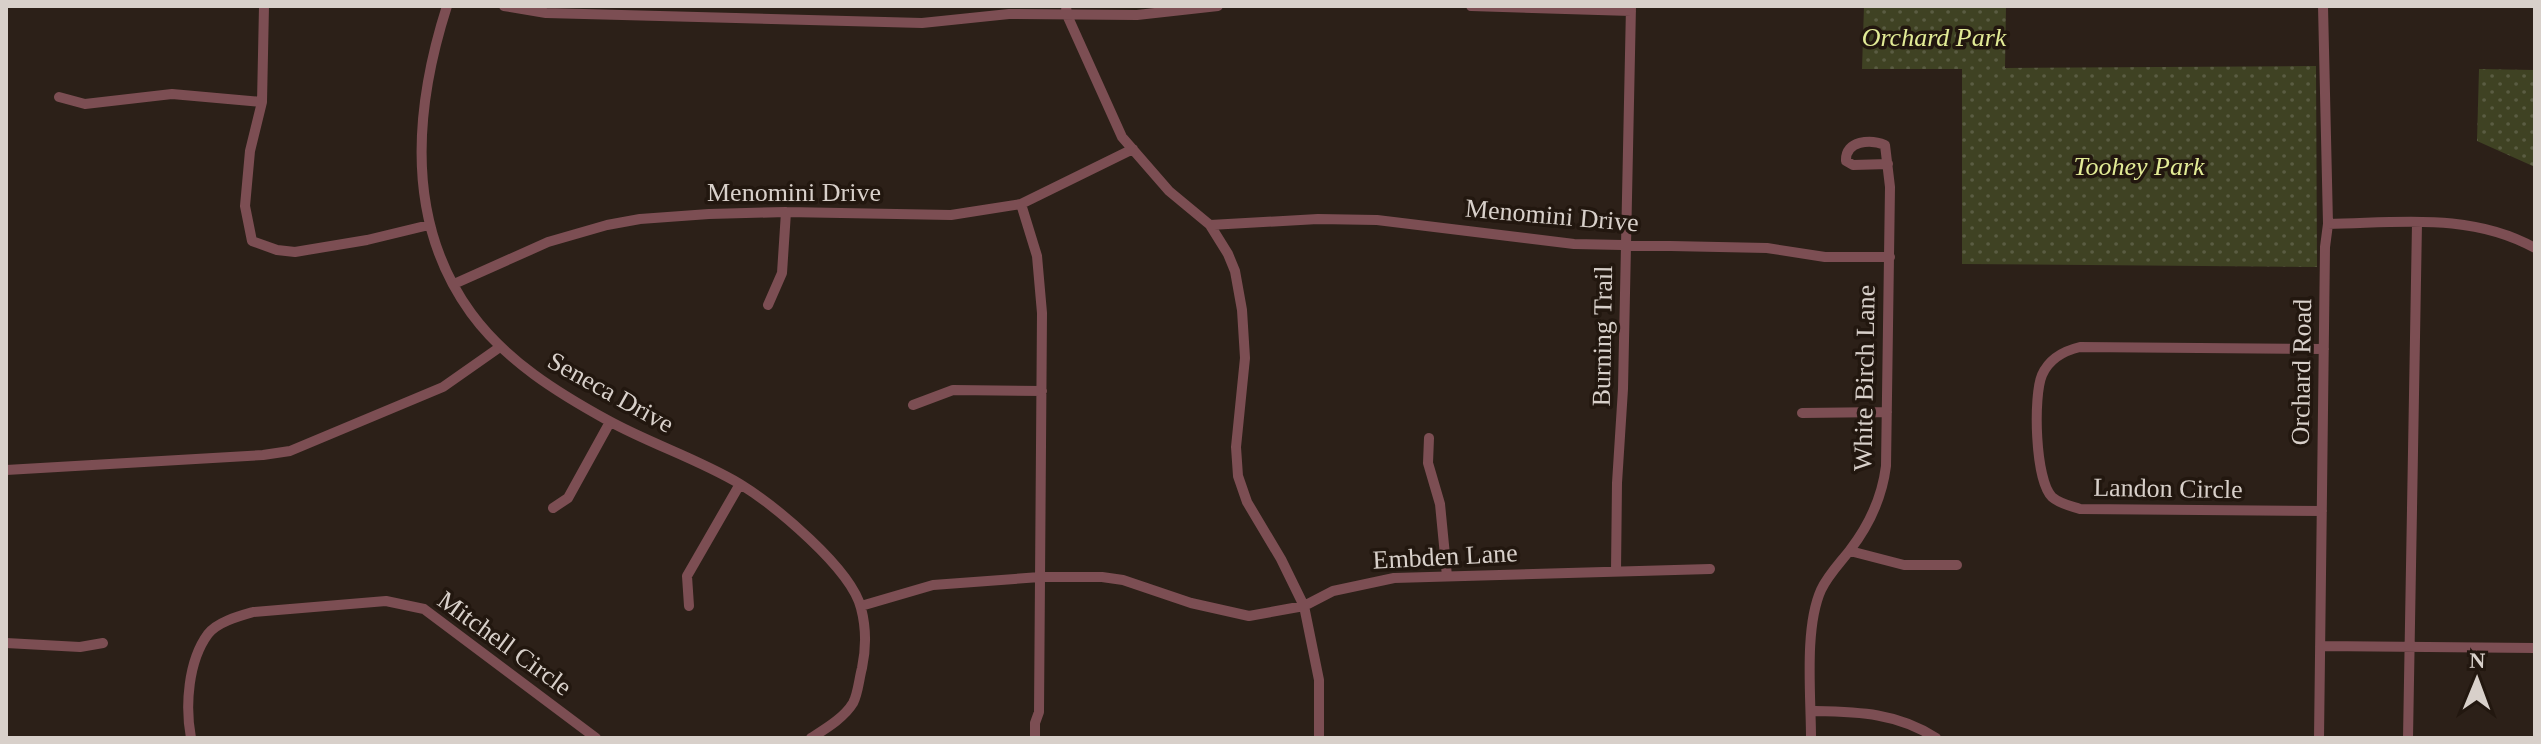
<svg xmlns="http://www.w3.org/2000/svg" width="2541" height="744" font-family="'Times New Roman',serif">
	<style>
		.green { fill: url(#green-dots) }
		.lines { fill: none; stroke-linecap: round; stroke-linejoin: round }
		.minor { stroke: #7c4e53; stroke-width: 10 }
		.labels { text-anchor: middle; stroke-width: 7; stroke-linejoin: round; paint-order: stroke }
		.park-label { font-size: 26px; font-style: italic; fill: #e2eb96; stroke: #22170f }
		.street-label { font-size: 26px; fill: #d8d0ca; stroke: #22170f }
	</style>
	<defs>
		<pattern id="green-dots" width="8" height="8" patternUnits="userSpaceOnUse" patternTransform="scale(2)"><rect width="8" height="8" fill="#3f4223"/><path d="M2 2h.1M6 6h.1" fill="none" stroke="#5a5c42" stroke-width="1.8" stroke-linecap="round"/></pattern>
	</defs>
	<rect width="100%" height="100%" fill="#2c2018"/>
	<path class="green" d="M1864,6H2006L2005,68L2316,66L2317,267L1962,264V69H1862Z
		M2479,69L2535,70V167L2477,141Z"/>
	<g class="lines">
		<path class="minor" d="M264,6L262,102L250,151L245,206L252,241L277,250L295,252L367,240L429,225
			M447,6C414,109 405,222 471,313C506,361 558,393 609,421C651,444 698,459 740,484C774,505 851,568 861,608C866,627 866,649 862,668C859,679 858,694 853,703C844,718 825,729 811,738
			M504,6L546,13L922,23L1009,14L1137,15L1218,6
			M1066,6L1067,15L1122,137L1169,191L1210,225L1228,254L1235,271L1242,310L1245,358L1236,447L1238,476L1247,502L1281,559L1304,606L1319,680V738
			M1471,6L1631,11
			M59,97L85,104L172,94L262,102
			M1021,204L1037,256L1042,313L1039,712L1035,723V738
			M2328,224C2399,223 2470,212 2535,248
			M1210,225L1318,219L1377,220L1574,244L1767,248L1825,257H1890
			M454,284L548,242L607,225L640,219L709,214L786,212L951,215L1021,204L1133,149
			M768,305L782,273L786,212
			M913,405L953,390L1042,391
			M1802,413L1887,412
			M1429,438L1428,463L1440,504L1447,576
			M6,470L263,455L290,451L443,387L500,347
			M553,508L568,498L610,422
			M2322,511L2080,509C2071,506 2060,504 2052,497C2035,480 2033,396 2042,375C2049,359 2063,351 2080,347L2324,349
			M1850,551L1904,565H1957
			M1616,571L1617,483L1623,389L1631,6
			M689,606L687,576L740,484
			M861,606L933,585L1040,577H1102L1123,580L1191,603L1249,616L1304,606L1333,591L1394,578L1710,569
			M6,643L80,647L103,643
			M2320,646L2535,648
			M1811,711C1857,712 1896,712 1936,738
			M191,738C185,706 188,661 208,634C217,622 239,616 253,612L386,601L424,609L596,738
			M1811,738C1811,696 1804,628 1821,590C1828,575 1840,563 1850,550C1870,524 1882,498 1886,466L1890,187L1885,145C1871,139 1845,140 1846,161L1853,165L1888,164
			M2319,738L2325,247L2328,224L2323,6
			M2408,738L2417,223"/>
	</g>
	<g class="labels">
		<g class="park-label">
			<text x="1934" y="46">Orchard Park</text>
			<text x="2139" y="175">Toohey Park</text>
		</g>
		<g class="street-label">
			<text x="794" y="201">Menomini Drive</text>
			<text transform="translate(1552 215) rotate(5)" y="9">Menomini Drive</text>
			<text transform="translate(1602 336) rotate(-89)" y="9">Burning Trail</text>
			<text transform="translate(2301 372) rotate(-89)" y="9">Orchard Road</text>
			<text transform="translate(1864 378) rotate(-89)" y="9">White Birch Lane</text>
			<text transform="translate(611 392) rotate(29)" y="9">Seneca Drive</text>
			<text transform="translate(2168 488) rotate(1)" y="9">Landon Circle</text>
			<text transform="translate(1445 556) rotate(-3)" y="9">Embden Lane</text>
			<text transform="translate(505 643) rotate(36)" y="9">Mitchell Circle</text>
		</g>
	</g>
	<rect width="2541" height="744" fill="none" stroke="#d8d0ca" stroke-width="16"/>
	<g transform="translate(2477 680) rotate(1)" stroke="#22170f" stroke-width="6" paint-order="stroke">
	<path d="M0-6L14 30L0 20L-14 30Z" fill="#d8d0ca"/>
	<text y="-12" font-size="22" font-weight="bold" text-anchor="middle" fill="#d8d0ca">N</text>
	</g>
</svg>
